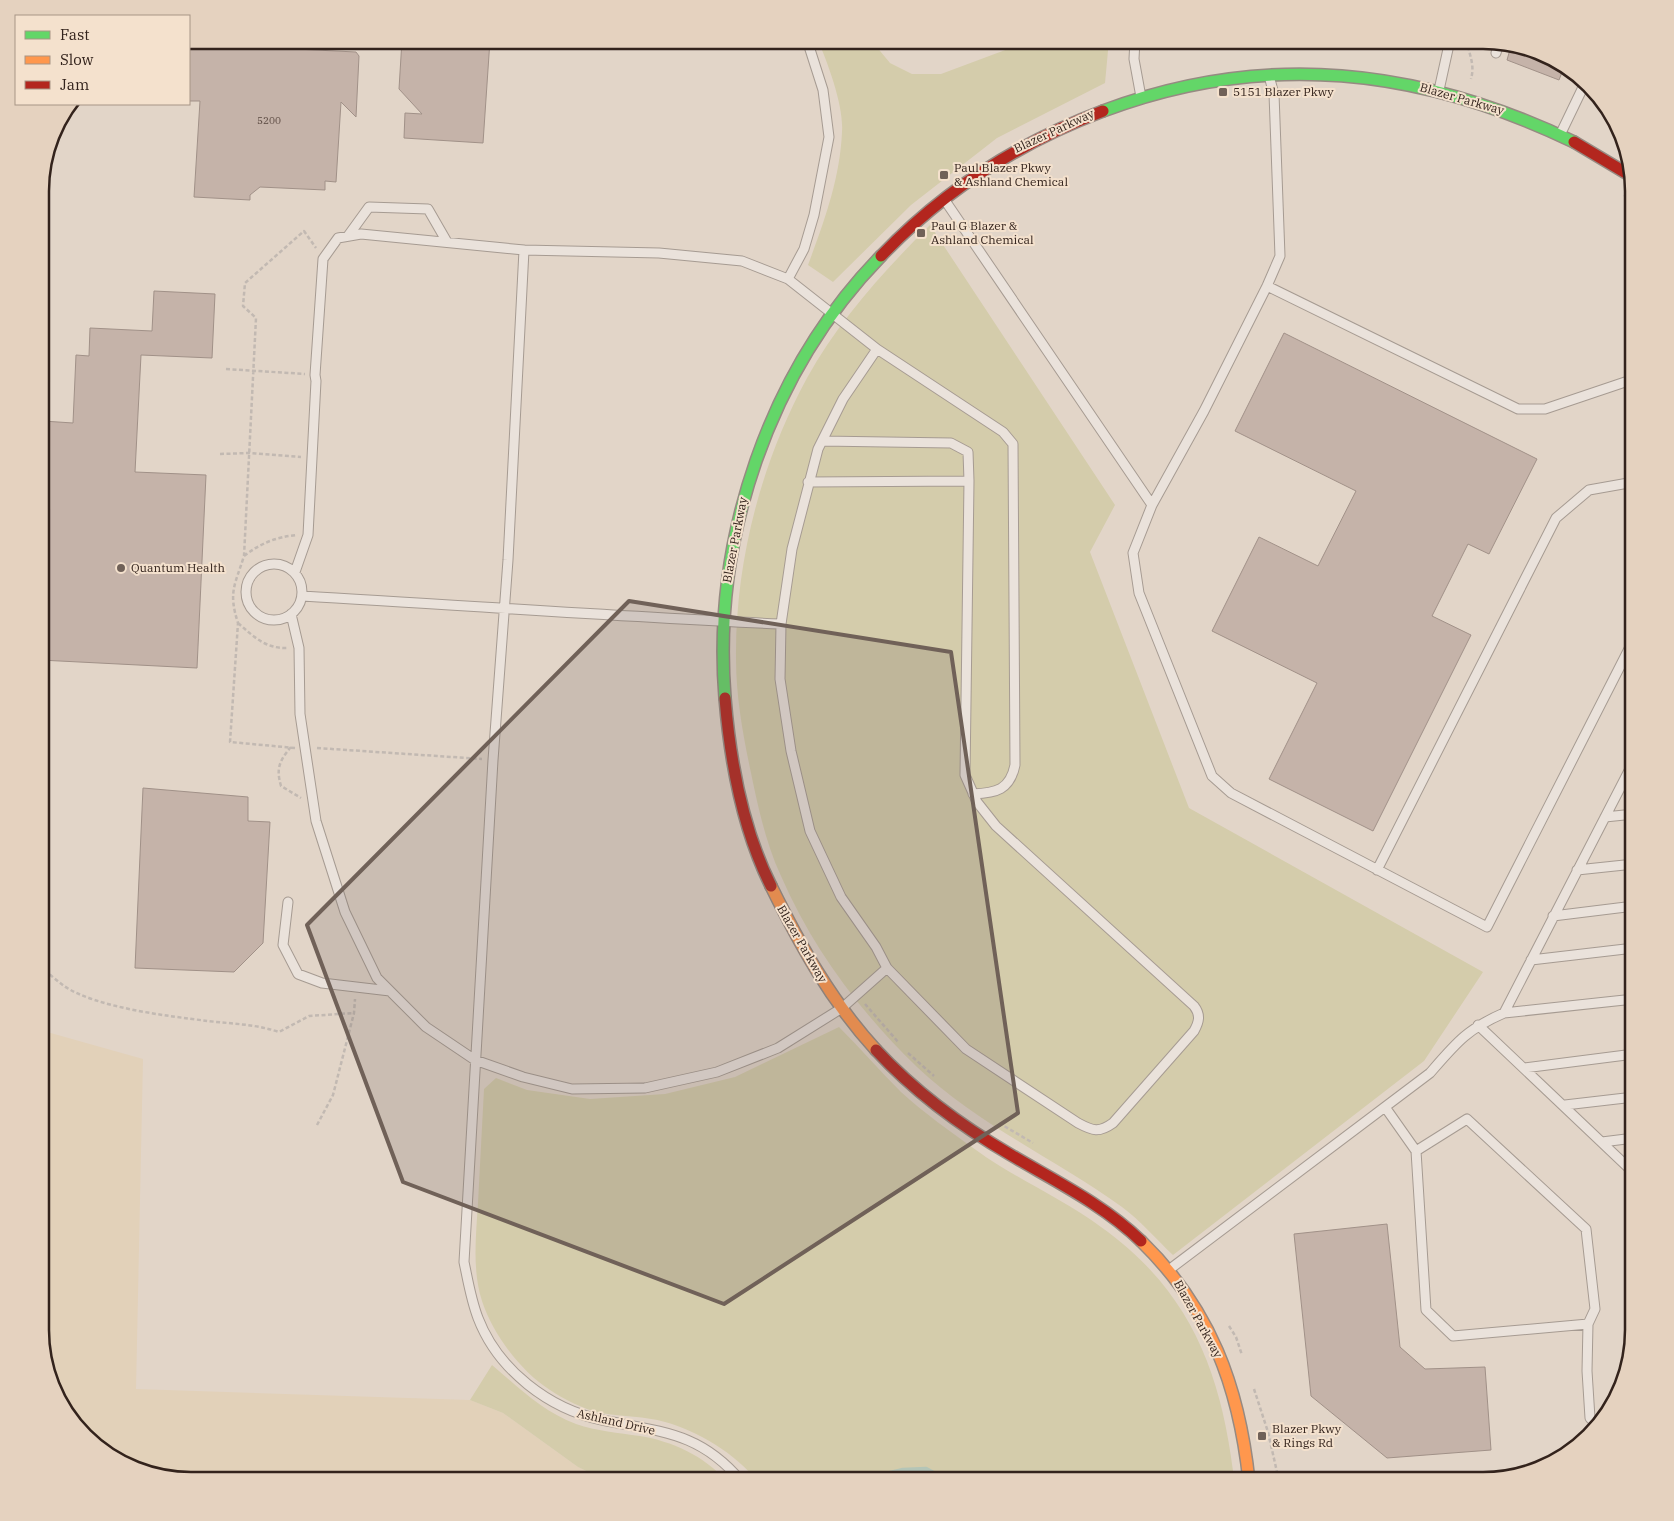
<svg xmlns="http://www.w3.org/2000/svg" width="1674" height="1521" font-family="'IBM Plex Serif',serif">
	<style>
		.farmland { fill: #e2d1b9 }
		.green { fill: #d4ccab }
		.lines { fill: none; stroke-linecap: round; stroke-linejoin: round }
		.stream { stroke: #b4c5b7; stroke-width: 4.5 }
		.building { fill: #c5b3a9; stroke: #a19188 }
		.lane-casing { stroke: #a69b92; stroke-width: 11 }
		.fast-casing { stroke: #968a82; stroke-width: 14 }
		.slow-casing { stroke: #968a82; stroke-width: 14 }
		.jam-casing { stroke: #968a82; stroke-width: 14 }
		.path { stroke: #c2b9b2; stroke-width: 2.5; stroke-dasharray: 4 2.5; stroke-linecap: butt }
		.lane { stroke: #eae2db; stroke-width: 9 }
		.fast { stroke: #63d668; stroke-width: 11 }
		.slow { stroke: #ff974d; stroke-width: 11 }
		.jam { stroke: #b3261e; stroke-width: 11 }
		.marked { fill: #706158; fill-opacity: 0.2; stroke: #706158; stroke-width: 4; stroke-linejoin: round }
		.poi-dot { fill: #706158; stroke: #f4e1cd; stroke-width: 2 }
		.labels { text-anchor: middle; stroke-width: 4; stroke-linejoin: round; paint-order: stroke }
		.number-label { font-size: 10px; fill: #58473f }
		.poi-label { font-size: 12px; fill: #33231c; stroke: #f4e1cd; text-anchor: start }
		.street-label { font-size: 12px; fill: #33231c; stroke: #f4e1cd }
		.rim { fill: none; stroke: #33231c; stroke-width: 2.5 }
	</style>
	<rect width="100%" height="100%" fill="#e2d5c8"/>
	<path class="farmland" d="M40,1030L143,1059L136,1389L470,1400L503,1413L578,1467L607,1481H191L133,1469L84,1437L55,1396L40,1339Z"/>
	<path class="green" d="M818,40H871L890,63L912,74H941L1032,40H1109L1105,83L997,138L911,205L833,282L808,265C824,222 840,179 842,132C844,106 828,64 818,40Z
		M930,225L1115,505L1090,552L1189,808L1483,972L1424,1061L1173,1255C1156,1239 1140,1220 1122,1207C1055,1159 977,1124 917,1067C861,1013 812,948 781,876C766,844 758,807 751,773C743,735 736,697 736,659C735,562 761,463 807,378C839,320 884,271 930,225Z
		M839,1027C860,1048 880,1071 901,1092C924,1113 951,1132 976,1150C1016,1179 1062,1198 1101,1227C1188,1289 1220,1368 1233,1471L1222,1473V1481H757C736,1454 698,1431 665,1422C645,1416 623,1417 601,1413C583,1409 565,1400 550,1390C520,1371 493,1334 482,1301C472,1270 476,1235 478,1203C480,1165 482,1127 484,1089L496,1078L527,1090L590,1099L665,1094L735,1077Z
		M492,1365C518,1387 543,1412 576,1424C597,1431 618,1433 640,1436C671,1441 705,1456 726,1481H607L578,1467L503,1413L470,1400Z"/>
	<g class="lines">
		<path class="stream" d="M857,1481L903,1470L926,1469L948,1481"/>
	</g>
	<path class="building" d="M189,40H275V48L356,52L359,56L356,117L341,102L336,182L325,181V190L260,187L250,195V200L194,197L200,101H189Z
		M402,40H490L483,143L404,138L405,113L422,114L399,89Z
		M1511,46L1540,51L1564,67L1559,80L1507,60Z
		M154,291L215,294L212,358L141,355L135,472L206,475L197,668L40,660V449L43,421L73,423L76,355L89,356L90,328L152,331Z
		M1284,333L1537,459L1489,554L1468,544L1432,616L1471,635L1373,831L1269,779L1317,683L1212,631L1259,537L1318,566L1356,491L1235,431Z
		M143,788L248,797V821L270,822L263,943L234,972L135,968Z
		M1387,1224L1400,1347L1425,1369L1485,1367L1491,1450L1387,1458L1311,1396L1294,1234Z"/>
	<g class="lines">
		<g class="lane-casing">
			<path id="lane" d="M1135,40L1134,59L1141,97
				M1496,53L1499,43
				M1439,90L1450,40
				M1560,135L1586,81
				M944,199L1152,505L1133,553L1139,593L1212,776L1231,793L1487,927L1634,639
				M348,236L369,207L428,209L447,242
				M788,279L804,249L814,215L829,137L823,90L807,40
				M1267,286L1518,409H1545L1634,379
				M877,349L1003,432L1013,444L1015,765C1010,790 996,793 973,794
				M822,441L951,443L968,452L969,481
				M808,482L969,481L965,775L977,802L996,826L1194,1006C1201,1015 1199,1022 1194,1031L1113,1123C1099,1133 1093,1131 1078,1123L966,1049L887,968
				M1152,505L1204,411L1267,286L1280,256L1274,94L1269,76
				M246 592a28 28 0 1 1 56 0a28 28 0 1 1-56 0Z
				M295,572L308,535L316,381L315,375L323,259L338,238L361,234L524,250
				M302,596C462,605 621,617 781,624L792,549L818,449L843,399L877,349L788,279L742,261L659,253L524,250L508,560L493,760L464,1262C468,1281 471,1300 478,1318C498,1370 549,1409 602,1420C661,1432 700,1432 741,1481
				M291,614L299,648L300,714L316,821L345,912L377,978L426,1027L475,1060L523,1077L572,1089L645,1088L717,1072L778,1048L842,1008L887,968L876,947L841,897L810,831L791,751L780,679L781,624
				M1605,817L1634,814
				M1377,870L1556,518L1589,490L1634,482
				M1577,870L1634,864
				M288,902L283,945L298,974L322,983L390,991
				M1553,916L1634,906
				M1531,960L1634,948
				M1504,1013L1634,999
				M1478,1025L1634,1173
				M1524,1068L1634,1054
				M1565,1105L1634,1097
				M1385,1107L1416,1151L1467,1119L1586,1229L1595,1309L1588,1324L1587,1371L1590,1418L1598,1425
				M1602,1142L1634,1138
				M1416,1151L1426,1310L1453,1336L1588,1324
				M1170,1269L1430,1073C1456,1043 1467,1029 1504,1013L1634,761"/>
		</g>
		<g class="fast-casing">
			<path id="fast" d="M1103,111C1265,50 1420,68 1574,142
				M725,698C712,539 769,371 881,256"/>
		</g>
		<g class="slow-casing">
			<path id="slow" d="M771,886C800,945 831,1001 876,1050
				M1141,1241C1210,1308 1239,1386 1249,1481"/>
		</g>
		<g class="jam-casing">
			<path id="jam" d="M1574,142L1631,176
				M881,256C943,191 1018,143 1103,111
				M725,698C730,760 743,830 771,886
				M876,1050C915,1092 961,1126 1011,1155C1055,1181 1104,1205 1141,1241"/>
		</g>
		<path class="path" d="M1469,40C1466,52 1476,61 1471,79
			M1624,195L1634,202
			M226,369L305,374
			M220,454L249,453L301,457
			M244,556C261,543 276,537 297,535
			M238,623C254,637 266,649 288,648
			M291,747C279,761 276,769 281,786L301,798
			M295,748L230,742L238,623C228,592 235,585 244,556L256,318L243,306L245,283L304,231L316,248
			M317,748L482,759
			M40,966C48,973 56,980 64,986C97,1008 168,1016 208,1021C233,1024 255,1024 279,1032L309,1016L354,1013
			M865,1004L899,1043
			M908,1053L934,1076
			M999,1123L1033,1143
			M317,1125L333,1095L354,1013L355,999
			M1229,1326L1236,1337L1242,1355
			M1254,1389L1268,1432L1279,1481"/>
		<use href="#lane" class="lane"/>
		<use href="#fast" class="fast"/>
		<use href="#slow" class="slow"/>
		<use href="#jam" class="jam"/>
	</g>
	<path class="marked" d="M629,601L951,652L1018,1113L724,1304L403,1182L307,925Z"/>
	<g class="poi-dot">
		<rect x="1218" y="87" width="10" height="10" rx="2.5"/>
		<rect x="939" y="170" width="10" height="10" rx="2.5"/>
		<rect x="916" y="228" width="10" height="10" rx="2.5"/>
		<circle cx="121" cy="568" r="5"/>
		<rect x="1257" y="1431" width="10" height="10" rx="2.5"/>
	</g>
	<g class="labels">
		<g class="number-label">
			<text x="269" y="124">5200</text>
		</g>
		<g class="poi-label">
			<text x="1233" y="96">5151 Blazer Pkwy</text>
			<text x="954" y="172">Paul Blazer Pkwy<tspan x="954" dy="14">&amp; Ashland Chemical</tspan></text>
			<text x="931" y="230">Paul G Blazer &amp;<tspan x="931" dy="14">Ashland Chemical</tspan></text>
			<text x="131" y="572">Quantum Health</text>
			<text x="1272" y="1433">Blazer Pkwy<tspan x="1272" dy="14">&amp; Rings Rd</tspan></text>
		</g>
		<g class="street-label">
			<text transform="translate(1462 99) rotate(16)" y="4">Blazer Parkway</text>
			<text transform="translate(1054 131) rotate(-25)" y="4">Blazer Parkway</text>
			<text transform="translate(735 540) rotate(-79)" y="4">Blazer Parkway</text>
			<text transform="translate(802 944) rotate(60)" y="4">Blazer Parkway</text>
			<text transform="translate(1198 1319) rotate(61)" y="4">Blazer Parkway</text>
			<text transform="translate(616 1422) rotate(13)" y="4">Ashland Drive</text>
		</g>
	</g>
	<path d="M0 0H1674V1521H0ZM191 49H1483A142 142 0 0 1 1625 191V1330A142 142 0 0 1 1483 1472H191A142 142 0 0 1 49 1330V191A142 142 0 0 1 191 49Z" fill="#e5d2bf" fill-rule="evenodd"/>
	<path class="rim" d="M191 49H1483A142 142 0 0 1 1625 191V1330A142 142 0 0 1 1483 1472H191A142 142 0 0 1 49 1330V191A142 142 0 0 1 191 49Z"/>
	<rect x="15" y="15" width="175" height="90" fill="#f4e1cd" stroke="#a79586"/>
	<rect x="25" y="31" width="25" height="8" fill="#63d668" stroke="#a79586"/>
	<text x="60" y="40" font-size="15" fill="#33231c">Fast</text>
	<rect x="25" y="56" width="25" height="8" fill="#ff974d" stroke="#a79586"/>
	<text x="60" y="65" font-size="15" fill="#33231c">Slow</text>
	<rect x="25" y="81" width="25" height="8" fill="#b3261e" stroke="#a79586"/>
	<text x="60" y="90" font-size="15" fill="#33231c">Jam</text>
</svg>
